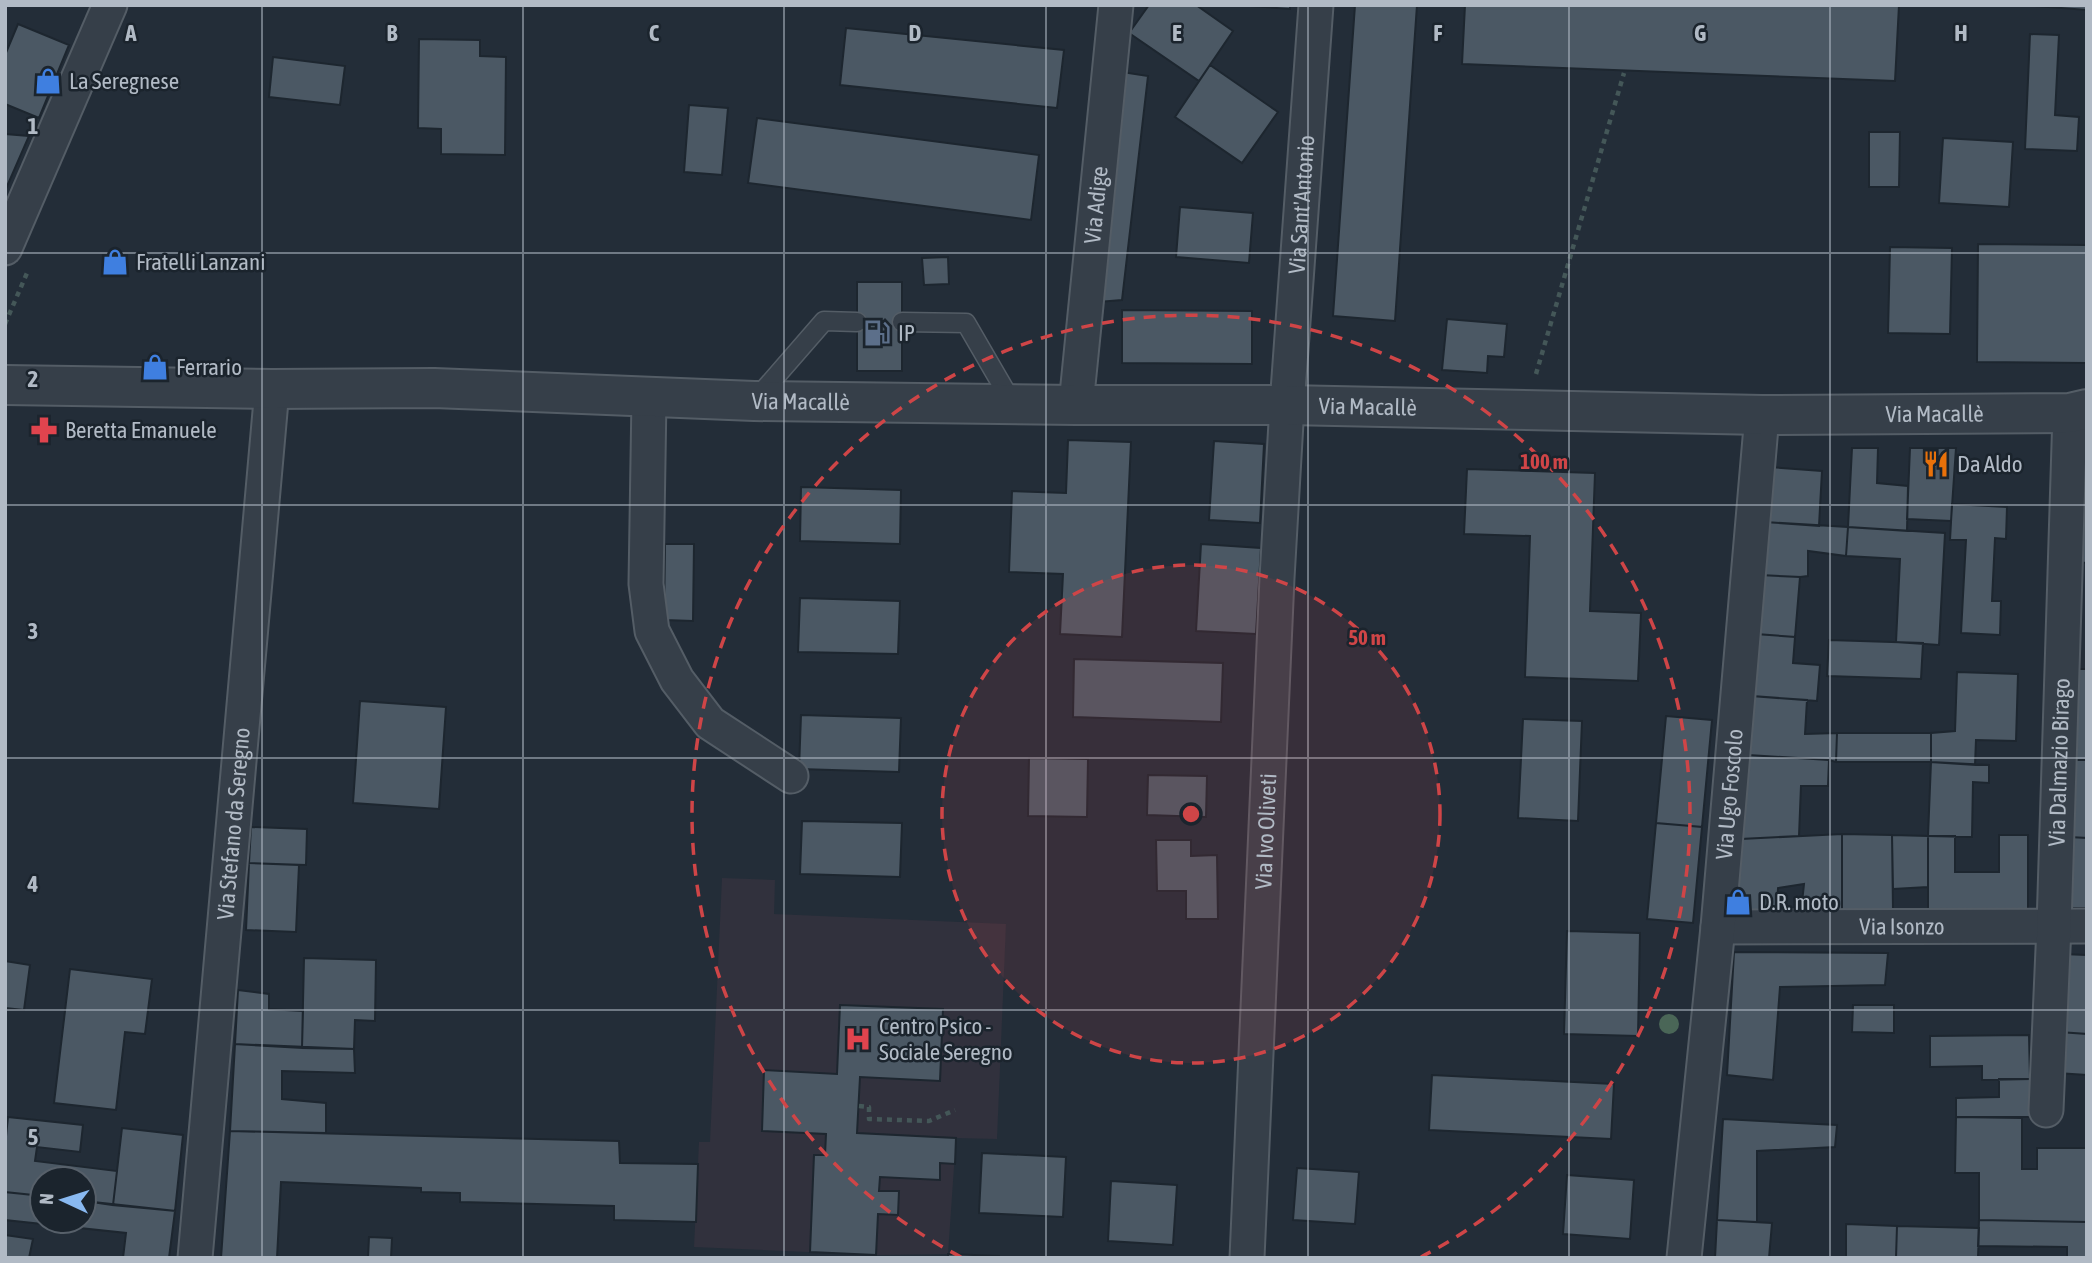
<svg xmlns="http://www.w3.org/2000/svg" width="2092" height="1263" font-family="'Asap Condensed',sans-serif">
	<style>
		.medical { fill: #31313d }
		.building { fill: #4b5864; stroke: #1d262f; stroke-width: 2 }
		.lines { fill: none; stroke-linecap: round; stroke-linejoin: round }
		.service-casing { stroke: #545d66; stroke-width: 21 }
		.minor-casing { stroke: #545d66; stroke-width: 37 }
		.tertiary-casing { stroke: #545d66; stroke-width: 42 }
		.path { stroke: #445758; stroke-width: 4.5; stroke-dasharray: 5 5; stroke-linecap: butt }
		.service { stroke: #363f49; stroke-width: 18 }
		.minor { stroke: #363f49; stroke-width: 33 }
		.tertiary { stroke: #363f49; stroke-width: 38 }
		.tree { fill: #4a6657 }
		.grid { fill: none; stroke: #b1bac5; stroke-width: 2; stroke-opacity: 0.55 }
		.ring { fill: none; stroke: #cf4547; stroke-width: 3.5; stroke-dasharray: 12 9 }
		.labels { text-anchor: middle; stroke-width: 5; stroke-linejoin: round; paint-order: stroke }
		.poi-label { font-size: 23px; fill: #b1bac5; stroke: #1b242d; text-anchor: start }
		.street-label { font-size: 23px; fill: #b1bac5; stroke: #1b242d }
		.grid-label { font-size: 23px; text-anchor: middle; font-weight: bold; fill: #b1bac5; stroke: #1b242d; stroke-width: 5; stroke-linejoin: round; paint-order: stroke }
		.centre { fill: #cf4547; stroke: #1b242d; stroke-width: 3.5 }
		.ring-label { font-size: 21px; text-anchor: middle; font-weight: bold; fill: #cf4547; stroke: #1b242d; stroke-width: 5; stroke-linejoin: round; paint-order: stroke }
	</style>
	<rect width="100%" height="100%" fill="#232d38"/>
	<path class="medical" d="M722,878L775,880L774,914L1006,924L997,1139L956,1138L948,1254L876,1255L694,1247L699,1142H710Z"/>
	<path class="building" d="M1149,5H1196L1233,31L1199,81L1129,33Z
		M1238,5H1290V9Z
		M1355,5H1417L1395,321L1333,316Z
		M1465,5H1899L1895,81L1462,64Z
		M2023,5H2087V10Z
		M18,24L69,45L39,118L5,104V55Z
		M846,28L1064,50L1057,108L840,85Z
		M2030,34L2059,35L2055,115L2079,117L2077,151L2025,149Z
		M419,39L480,40V56L506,57L505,155L441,154V129L418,128Z
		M273,57L345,66L340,105L269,97Z
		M1210,65L1278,112L1242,163L1175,117Z
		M1122,72L1148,76L1122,300L1098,302Z
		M689,105L728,108L722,175L684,172Z
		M757,118L1039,155L1031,220L748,183Z
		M1869,132H1900L1899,187H1869Z
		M5,134L29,136L5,191Z
		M1943,138L2013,142L2009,207L1939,203Z
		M1180,207L1253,213L1249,263L1176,257Z
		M1978,244L2087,245V363L1977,362Z
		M1890,247L1952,248L1950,334L1888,333Z
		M948,257L949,284L924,285L922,258Z
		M857,282H902V371H857Z
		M1122,310L1252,311V364L1122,363Z
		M1447,319L1507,324L1504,357L1488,356L1487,373L1442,370Z
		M1068,440L1131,442L1122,637L1060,634L1063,574L1009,572L1012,491L1066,493Z
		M1214,441L1264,444L1260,523L1209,520Z
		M1852,448H1878L1877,483L1908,486L1907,531L1848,527Z
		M1910,448H1956L1951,521L1907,519Z
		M2083,462L2087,463V563L2076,562Z
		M1769,467L1822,471L1819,526L1765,522Z
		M1467,469L1595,473L1590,611L1641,613L1638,681L1525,677L1530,536L1464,534Z
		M801,487L901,490L900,544L800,541Z
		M1952,504L2007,507L2006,539L1995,538L1992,601H2001L2000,635L1961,633L1966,540H1950Z
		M1765,522L1848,527L1846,556L1808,551V576L1800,577L1760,575Z
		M1848,527L1945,533L1939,645L1896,642L1900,559L1846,556Z
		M665,544H694L693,621L664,620Z
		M1201,544L1261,548L1256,634L1196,631Z
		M1760,575L1800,577L1795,637L1756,634Z
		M800,598L900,601L898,654L798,652Z
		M1756,634L1795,637L1793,663L1820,665L1817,701L1752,696Z
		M1829,640L1923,643L1921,679L1827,676Z
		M1074,659L1223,663L1221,722L1073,717Z
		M2074,669H2087V760H2071Z
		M1957,672L2018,674L2016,741L1976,740L1975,765L1931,762V733L1955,731Z
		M1752,696L1807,700L1805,734L1837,733L1836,762L1829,760L1748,755Z
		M360,701L446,707L439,809L353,803Z
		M801,715L901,718L899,772L799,769Z
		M1666,716L1712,720L1702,827L1656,823Z
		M1523,719L1582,721L1578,821L1518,818Z
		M1837,733H1931V762H1836Z
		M1748,755L1829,760L1828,786H1801L1799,836L1741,839Z
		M1029,758L1088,759L1087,817L1028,816Z
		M2071,760H2087V838L2069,837Z
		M1931,762L1989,765V783L1973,782L1972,837L1928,836Z
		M1148,775L1207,776L1206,817L1147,815Z
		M802,821L902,823L900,877L800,874Z
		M1656,823L1702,827L1693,923L1647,919Z
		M251,827L307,829L306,865L249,863Z
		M1842,834V911L1801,912L1804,884L1778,888L1777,912L1736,913L1741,839Z
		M1842,834L1892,835L1893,910L1842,911Z
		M1892,835L1928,836V887L1893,889Z
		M1999,835H2028V910L1928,909V836H1955V872H1999Z
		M2069,837L2087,838V908H2067Z
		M1156,840H1191V856L1217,855L1218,919H1186V891H1157Z
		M249,863L299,865L296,932L246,930Z
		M1567,931L1640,933L1638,1036L1564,1034Z
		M1734,952L1888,953L1885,985L1780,987L1773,1080L1727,1075Z
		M2062,954L2087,955V1034L2059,1032Z
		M304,958L376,960L375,1021L355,1020L354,1049L302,1048Z
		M5,961L30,965L24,1010L5,1008Z
		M70,969L152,979L145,1034L125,1032L116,1110L54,1103Z
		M238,990L269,994V1009L303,1011L302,1048L235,1044Z
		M840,1005L943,1009L940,1081L860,1077L857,1133L956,1138L955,1164L940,1163V1180L880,1177L879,1191H899L898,1215L878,1214L876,1255L810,1252L814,1155H825L826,1134L762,1131L764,1070L837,1074Z
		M1853,1005H1894V1033L1852,1032Z
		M2059,1032L2087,1034V1075L2057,1073Z
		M2029,1035L2030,1079L1982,1080V1066L1930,1067V1036Z
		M235,1044L354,1049L355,1073L282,1071V1099L326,1103V1133L230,1131Z
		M1432,1075L1614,1084L1611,1139L1429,1130Z
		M1999,1079H2030V1117H1956V1098L1999,1097Z
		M8,1117L83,1125L80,1152L37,1147L35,1161L117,1171L113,1205L84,1201V1179H42V1196L5,1192V1146Z
		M1956,1117L2022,1118V1169H2037V1148H2087V1222L1979,1220V1173H1955Z
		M1723,1119L1837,1125L1835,1147L1757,1151V1222L1717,1220Z
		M122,1128L183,1135L175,1211L113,1205Z
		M230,1131L619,1141L620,1163L698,1164L696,1222L614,1220V1206L460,1202V1193L421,1192V1188L281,1182L277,1258H221Z
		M982,1153L1066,1157L1063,1217L979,1213Z
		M1297,1168L1359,1172L1355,1224L1293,1220Z
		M1567,1175L1634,1180L1630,1239L1563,1234Z
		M1111,1181L1177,1185L1173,1245L1108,1241Z
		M5,1192L42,1196V1221H62L61,1226L5,1220Z
		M84,1201L175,1211L169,1258H123L126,1233L61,1226L62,1221H84Z
		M1717,1220L1772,1223L1769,1258H1715Z
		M1979,1220L2087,1222V1258H2067V1247L1978,1246Z
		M1846,1224L1897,1226L1896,1258H1846Z
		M1897,1226L1979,1228L1978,1258H1896Z
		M5,1235L33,1239L29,1258H5Z
		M369,1237L392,1238L391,1258H368Z
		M948,1254L999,1256V1258H948Z"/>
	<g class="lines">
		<g class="service-casing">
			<path id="service" d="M902,322L966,323L1013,404
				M756,399L824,321L857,322"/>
		</g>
		<g class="minor-casing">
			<g id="minor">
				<path d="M5,248L110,5"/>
				<path d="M649,398L646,584L652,631L677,680L710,723L791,776"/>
				<path id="s1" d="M1076,405L1116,5"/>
				<path id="s2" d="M1718,927L2087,926"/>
				<path id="s3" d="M2046,1110L2054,926L2070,413"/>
				<path id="s4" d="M195,1258L272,389"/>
				<path id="s5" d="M1247,1258L1277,578L1287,405L1316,5"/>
				<path id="s6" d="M1684,1258L1718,927L1762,415"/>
			</g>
		</g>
		<g class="tertiary-casing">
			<g id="tertiary">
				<path id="s7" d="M5,385L272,389L434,388L754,401L1076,405H1287L1762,415L2070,413L2087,409"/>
			</g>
		</g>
		<path class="path" d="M5,324L27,273
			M1536,374L1624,73
			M859,1106L869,1107V1119L929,1121L955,1110"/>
		<use href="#service" class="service"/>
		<use href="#minor" class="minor"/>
		<use href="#tertiary" class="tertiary"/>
	</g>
	<circle class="tree" cx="1669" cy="1024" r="10"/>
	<path class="grid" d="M262,5V1258M523,5V1258M784,5V1258M1046,5V1258M1308,5V1258M1569,5V1258M1830,5V1258M5,253H2087M5,505H2087M5,758H2087M5,1010H2087"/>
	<circle cx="1191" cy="814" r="249" fill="#cf4547" fill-opacity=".12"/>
	<g class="ring">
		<circle cx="1191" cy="814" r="249"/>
		<path d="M961 1257A499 499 0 1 1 1421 1257"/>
	</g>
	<defs>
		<g id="shop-bare" transform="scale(2.1)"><path d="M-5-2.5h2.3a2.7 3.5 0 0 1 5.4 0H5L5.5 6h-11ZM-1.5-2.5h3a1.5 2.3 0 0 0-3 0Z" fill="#3f7fe0" stroke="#1b242d" stroke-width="2.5" paint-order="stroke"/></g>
		<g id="fuel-bare" transform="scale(2.1)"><path d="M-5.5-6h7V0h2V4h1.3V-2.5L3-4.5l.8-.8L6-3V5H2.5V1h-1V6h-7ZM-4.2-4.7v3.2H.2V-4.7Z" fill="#5c6f8a" stroke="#1b242d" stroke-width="2.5" paint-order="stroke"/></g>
		<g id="pharmacy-bare" transform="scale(2.1)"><path d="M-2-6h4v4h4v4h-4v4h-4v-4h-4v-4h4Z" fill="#e0444e" stroke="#1b242d" stroke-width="2.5" paint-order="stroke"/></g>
		<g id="restaurant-bare" transform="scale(2.1)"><path d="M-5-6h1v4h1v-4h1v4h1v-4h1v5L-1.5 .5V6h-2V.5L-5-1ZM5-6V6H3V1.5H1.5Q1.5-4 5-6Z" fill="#e8710a" stroke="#1b242d" stroke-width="2.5" paint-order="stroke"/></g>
		<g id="hospital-bare" transform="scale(2.1)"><path d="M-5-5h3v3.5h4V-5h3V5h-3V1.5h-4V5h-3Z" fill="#e0444e" stroke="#1b242d" stroke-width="2.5" paint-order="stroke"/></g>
	</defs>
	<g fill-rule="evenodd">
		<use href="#shop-bare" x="48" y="81"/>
		<use href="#shop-bare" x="115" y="262"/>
		<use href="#fuel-bare" x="877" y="333"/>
		<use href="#shop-bare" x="155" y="367"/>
		<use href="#pharmacy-bare" x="44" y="430"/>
		<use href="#restaurant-bare" x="1936" y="464"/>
		<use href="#shop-bare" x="1738" y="902"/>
		<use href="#hospital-bare" x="858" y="1039"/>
	</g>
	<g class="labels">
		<g class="poi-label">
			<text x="69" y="89">La Seregnese</text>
			<text x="136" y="270">Fratelli Lanzani</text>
			<text x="898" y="341">IP</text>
			<text x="176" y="375">Ferrario</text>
			<text x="65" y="438">Beretta Emanuele</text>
			<text x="1957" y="472">Da Aldo</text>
			<text x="1759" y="910">D.R. moto</text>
			<text x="879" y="1034">Centro Psico -<tspan x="879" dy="26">Sociale Seregno</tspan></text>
		</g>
		<g class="street-label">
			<text dy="8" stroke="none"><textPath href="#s1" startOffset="201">Via Adige</textPath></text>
			<text dy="8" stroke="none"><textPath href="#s5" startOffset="1055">Via Sant'Antonio</textPath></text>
			<text dy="8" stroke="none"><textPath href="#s7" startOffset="796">Via Macallè</textPath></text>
			<text dy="8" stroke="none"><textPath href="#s7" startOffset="1363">Via Macallè</textPath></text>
			<text dy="8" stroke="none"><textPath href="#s7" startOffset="1930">Via Macallè</textPath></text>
			<text dy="8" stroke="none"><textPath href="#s3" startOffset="348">Via Dalmazio Birago</textPath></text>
			<text dy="8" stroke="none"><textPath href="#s6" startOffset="466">Via Ugo Foscolo</textPath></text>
			<text dy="8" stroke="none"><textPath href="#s4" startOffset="436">Via Stefano da Seregno</textPath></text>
			<text dy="8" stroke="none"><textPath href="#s5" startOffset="427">Via Ivo Oliveti</textPath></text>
			<text dy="8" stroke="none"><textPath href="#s2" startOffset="184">Via Isonzo</textPath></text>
		</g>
	</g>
	<g class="grid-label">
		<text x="131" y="41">A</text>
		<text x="392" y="41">B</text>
		<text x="654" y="41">C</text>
		<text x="915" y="41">D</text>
		<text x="1177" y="41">E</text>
		<text x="1438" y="41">F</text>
		<text x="1700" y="41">G</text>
		<text x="1961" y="41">H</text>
		<text x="33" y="134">1</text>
		<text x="33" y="387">2</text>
		<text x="33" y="639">3</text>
		<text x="33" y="892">4</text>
		<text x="33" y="1145">5</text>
	</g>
	<circle cx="1191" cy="814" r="10" class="centre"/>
	<g class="ring-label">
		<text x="1544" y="469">100 m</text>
		<text x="1367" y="645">50 m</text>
	</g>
	<rect width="2092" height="1263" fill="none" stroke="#b1bac5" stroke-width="14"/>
	<g transform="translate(63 1200) rotate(274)"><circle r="33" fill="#1b242d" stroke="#57606a" stroke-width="2"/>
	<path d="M0-5L12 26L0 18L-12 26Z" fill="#89b9f1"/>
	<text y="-10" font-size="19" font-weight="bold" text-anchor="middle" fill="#b1bac5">N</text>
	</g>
</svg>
